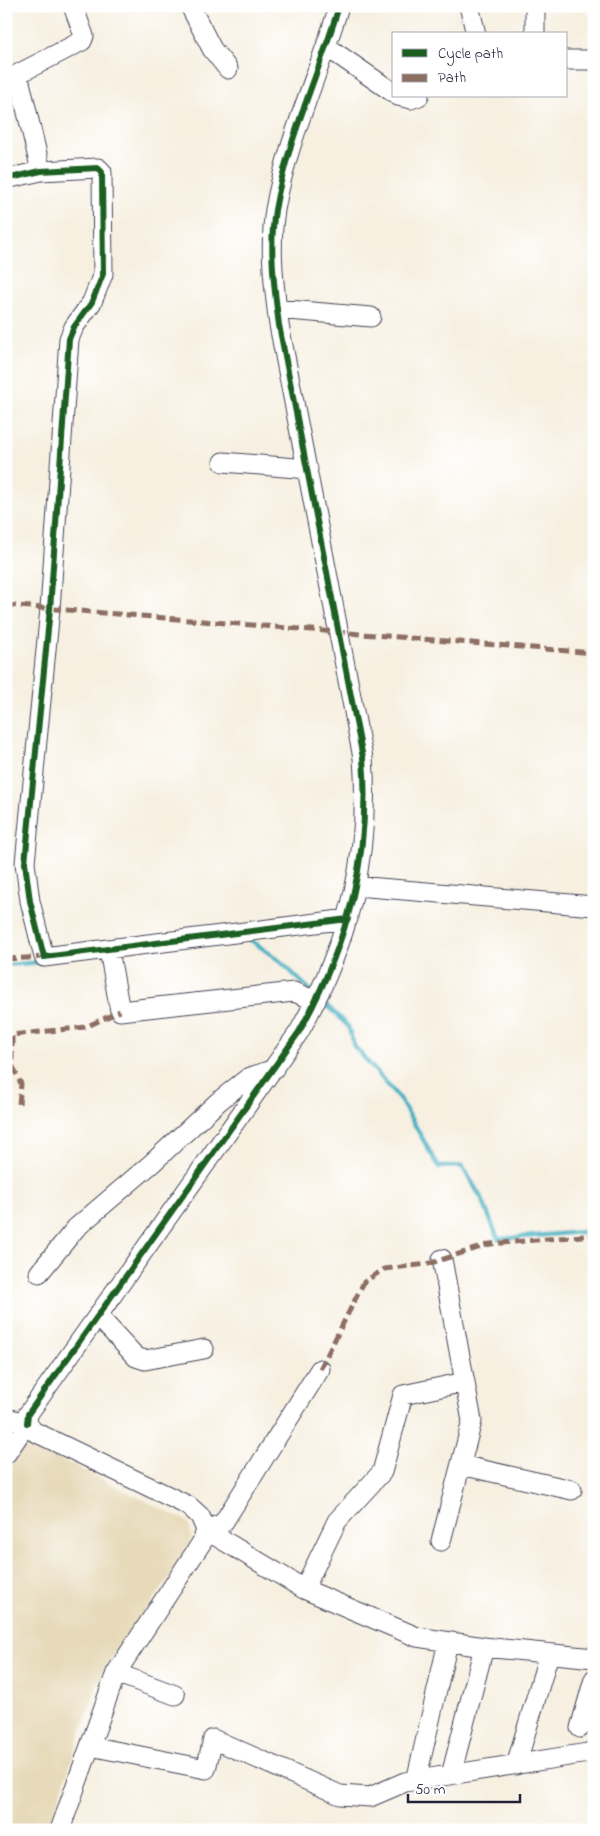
<svg xmlns="http://www.w3.org/2000/svg" width="600" height="1836" font-family="'Indie Flower',sans-serif">
	<style>
		.built { fill: #e7daba }
		.lines { fill: none; stroke-linecap: round; stroke-linejoin: round }
		.stream { stroke: #44b0c2; stroke-width: 4.5 }
		.minor-casing { stroke: #424154; stroke-width: 21 }
		.minor { stroke: #fff; stroke-width: 19 }
		.quiet { stroke: #8d6e63; stroke-width: 5; stroke-dasharray: 10 5; stroke-linecap: butt }
		.cycleway-casing { stroke: #fff; stroke-width: 9 }
		.cycleway { stroke: #1b5e20; stroke-width: 6 }
	</style>
	<rect width="100%" height="100%" fill="#fff"/>
	<filter id="ink" filterUnits="userSpaceOnUse"><feTurbulence type="fractalNoise" baseFrequency=".02" numOctaves="2"/><feDisplacementMap in="SourceGraphic" scale="10" xChannelSelector="R" yChannelSelector="G"/><feConvolveMatrix kernelMatrix="1 2 1 2 8 2 1 2 1" color-interpolation-filters="sRGB"/></filter>
	<filter id="wash" filterUnits="userSpaceOnUse"><feTurbulence type="fractalNoise" baseFrequency=".0096" numOctaves="4" result="noise"/><feDisplacementMap in="SourceGraphic" scale="20" xChannelSelector="R" yChannelSelector="G"/><feGaussianBlur stdDeviation="1.12" result="paint"/><feColorMatrix in="noise" values="0 0 0 0 0 0 0 0 0 0 0 0 0 0 0 0 0 1.4 0 .05"/><feComposite in="paint" operator="in"/></filter>
	<g filter="url(#wash)">
		<rect width="100%" height="100%" fill="#f7f0e1"/>
		<path class="built" d="M6,1432L188,1522L192,1537L187,1553L111,1659L96,1687L48,1830H6Z"/>
		<g class="lines">
			<path class="stream" d="M248,938L280,961L311,991
				M6,965L42,962
				M322,1001L348,1026L354,1046L399,1098L439,1167L462,1166L482,1199L498,1239L594,1231"/>
		</g>
	</g>
	<g filter="url(#ink)">
		<g class="lines">
			<g class="minor-casing">
				<path id="minor" d="M190,6L212,49L228,69
					M469,6L476,34
					M535,34V6
					M327,47L394,93
					M566,60H594
					M398,96L411,99L419,96
					M41,171L18,74L82,41L84,36L73,6
					M6,179L41,171L98,168L102,172L103,274L92,302L74,327L69,339L50,609L25,863L30,901L44,957L348,919
					M277,309L371,317
					M223,462L308,469
					M356,886L594,906
					M109,950L120,1011L294,992L316,1001
					M39,1273L76,1228L151,1164L219,1101L248,1078L274,1069
					M98,1316L136,1357L145,1360L204,1349
					M6,1418L27,1423L33,1431L189,1506L200,1516L206,1530L304,1589L417,1637L484,1647L594,1658
					M6,1454L27,1423L28,1414L299,1032C347,946 371,858 363,758L279,325C274,287 269,248 275,210C287,140 319,74 339,6
					M461,1465L572,1490
					M441,1541L472,1421L442,1259
					M304,1589L337,1521L382,1472L403,1395L465,1382
					M116,1673L175,1695
					M580,1728L594,1679
					M90,1746L206,1769L213,1739L340,1795L370,1797L405,1782L594,1752
					M516,1765L549,1654
					M451,1775L484,1647
					M416,1781L448,1642
					M60,1830L116,1673L202,1542L206,1530L223,1523L320,1369"/>
			</g>
			<use href="#minor" class="minor"/>
			<path class="quiet" d="M6,605L594,653
				M6,959L44,957
				M19,1104L21,1084L12,1065V1035L86,1027L120,1011
				M320,1369L364,1282L384,1269L428,1264L490,1244L594,1235"/>
			<g class="cycleway-casing">
				<path id="cycleway" d="M6,179L41,171L98,168L102,172L103,274L92,302L74,327L69,339L50,609L25,863L30,901L44,957L348,919
					M27,1423L28,1414L299,1032C347,946 371,858 363,758L279,325C274,287 269,248 275,210C287,140 319,74 339,6"/>
			</g>
			<use href="#cycleway" class="cycleway"/>
		</g>
	</g>
	<rect width="600" height="1836" fill="none" stroke="#fff" stroke-width="25"/>
	<rect x="392" y="32" width="175" height="65" fill="#ffffff" stroke="#a7a7b1"/>
	<rect x="402" y="49" width="25" height="8" fill="#1b5e20" stroke="#a7a7b1"/>
	<text x="438" y="58" font-size="15" fill="#22223b">Cycle path</text>
	<rect x="402" y="74" width="25" height="8" fill="#8d6e63" stroke="#a7a7b1"/>
	<text x="438" y="82" font-size="15" fill="#22223b">Path</text>
	<path d="M408 1794v8h112v-8" fill="none" stroke="#22223b" stroke-width="2.5"/>
	<text x="415" y="1794" font-size="15" fill="#22223b" stroke="#ffffff" stroke-width="4" paint-order="stroke">50 m</text>
</svg>
